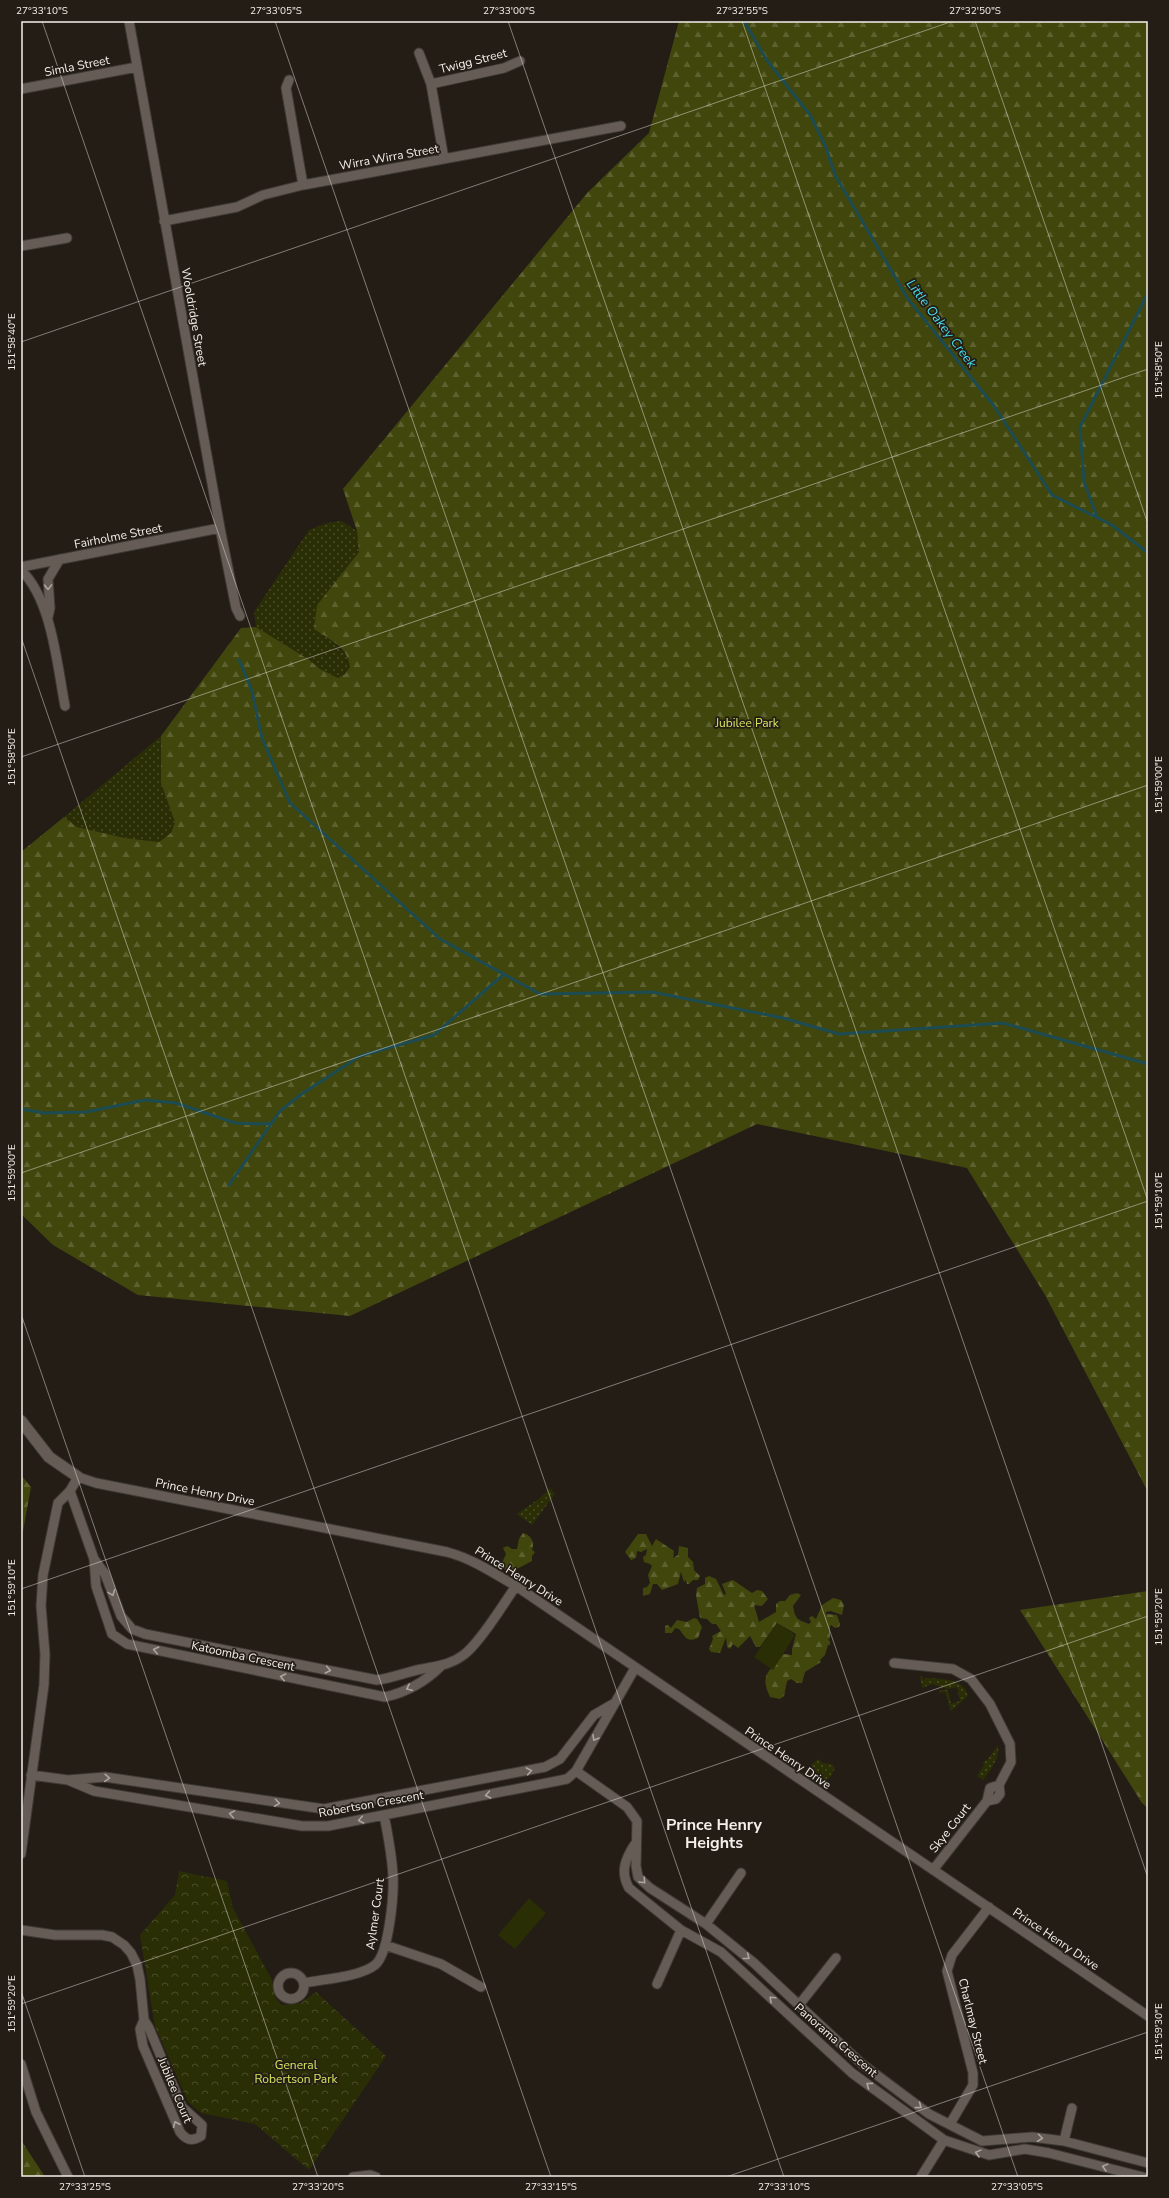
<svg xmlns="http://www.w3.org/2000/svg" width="1169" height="2198" font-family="'Nunito Sans',sans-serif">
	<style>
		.grass { fill: url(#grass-dots) }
		.forest { fill: url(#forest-firs) }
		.park { fill: url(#park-crowns) }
		.pitch { fill: #2a2e05 }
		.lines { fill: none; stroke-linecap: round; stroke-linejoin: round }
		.stream { stroke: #1c4b51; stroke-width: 3 }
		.minor-casing { stroke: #403a36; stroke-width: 11 }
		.tertiary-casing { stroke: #403a36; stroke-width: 13 }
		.minor { stroke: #655d55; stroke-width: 9 }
		.tertiary { stroke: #655d55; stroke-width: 11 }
		.oneway { stroke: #aca6a0 }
		.ticks { fill: none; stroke: #f4efea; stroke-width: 1; stroke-opacity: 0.45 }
		.labels { text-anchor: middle; stroke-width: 3.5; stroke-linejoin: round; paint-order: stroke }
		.street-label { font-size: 12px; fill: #f4efea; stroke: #241d16 }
		.park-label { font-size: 12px; fill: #d6e65f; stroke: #241d16 }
		.water-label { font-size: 13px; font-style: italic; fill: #45dfef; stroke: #241d16 }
		.district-label { font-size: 16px; font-weight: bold; fill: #f4efea; stroke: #241d16 }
		.neatline { fill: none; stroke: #f4efea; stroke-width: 1.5 }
		.ticks-label { font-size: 10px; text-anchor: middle; fill: #f4efea }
	</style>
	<defs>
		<pattern id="grass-dots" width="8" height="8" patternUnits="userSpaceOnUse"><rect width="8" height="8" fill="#2a2e05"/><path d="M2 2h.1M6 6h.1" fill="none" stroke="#4a4d2a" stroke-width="1.8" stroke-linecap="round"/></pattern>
		<pattern id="forest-firs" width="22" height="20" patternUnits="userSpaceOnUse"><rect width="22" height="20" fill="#41460d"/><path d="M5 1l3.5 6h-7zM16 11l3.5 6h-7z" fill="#5d6130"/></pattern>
		<pattern id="park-crowns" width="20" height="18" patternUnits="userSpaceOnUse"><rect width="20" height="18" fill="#2a2e05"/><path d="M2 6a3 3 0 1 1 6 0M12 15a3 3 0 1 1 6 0" fill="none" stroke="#4a4d2a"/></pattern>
	</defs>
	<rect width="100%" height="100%" fill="#241d16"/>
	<path class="grass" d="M342,521L357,531L359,552L317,605C323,616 327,632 334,642C342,653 348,652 350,668L345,674L338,678L320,669L308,659L256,627L254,612L309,530L327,523Z
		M161,736V783L175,822L171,833L159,842L125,838L77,827L64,817Z
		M550,1488L555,1494L532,1525L517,1514L540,1498Z
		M920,1676L923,1677V1680L927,1678C941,1679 964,1678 968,1696L951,1711L945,1692L939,1693V1690H948L951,1704L960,1701L957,1687L948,1689L932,1684L922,1688Z
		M998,1745C1000,1759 991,1769 983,1780L977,1776L984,1765L983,1762L988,1759Z
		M818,1759L823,1763L832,1764L835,1768L831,1776L827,1780L809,1771L812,1764Z"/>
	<path class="forest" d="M679,21H1148V1492L1045,1295L967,1168L757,1124L350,1316L138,1295L53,1245L21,1214V852L64,817L77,827L125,838L159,842L171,833L175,822L161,783V736L241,628L256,627L308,659L320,669L338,678L345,674L350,667C348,647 329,639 314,629L317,605L359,552L357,531L343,489L588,192L649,133Z
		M21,1475L31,1487L21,1542Z
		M523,1533C531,1535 535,1542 532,1550L535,1552L532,1556V1561L513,1571L511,1567L505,1570L501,1565L506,1554L503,1548L507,1546L512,1549H517L519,1539Z
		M638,1534H646L652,1546L656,1539L674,1551L673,1558L678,1555L679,1546L688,1548V1557L693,1562L694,1570L700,1576L698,1580H693L689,1584H687L686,1580L684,1582L681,1572L678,1584L662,1590L657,1584H653L650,1594L643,1596V1588L647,1587L650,1583L648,1575L652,1566L650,1564L644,1562L643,1557L646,1555L647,1549L641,1552L637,1551L636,1558L631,1560L625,1552Z
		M709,1576L716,1579L724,1595L726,1594L722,1584L733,1580L752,1593L757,1590L762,1591L768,1599L762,1606L754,1605L759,1622L776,1612V1604L780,1601H785L790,1595L797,1593L801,1595L793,1606C795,1619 798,1620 809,1624L811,1622L809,1618L812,1616L816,1619L822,1605L833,1598L841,1600L844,1605L842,1615L831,1611L826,1612V1614L837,1615L840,1624L839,1627L835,1628L831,1625L830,1627V1638L828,1640L830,1641V1645H828L825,1655L820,1660L821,1662L805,1672L802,1683H797L791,1679L787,1681L784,1696L780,1699L770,1697C758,1672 772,1671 783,1654L792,1655V1649L796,1634L777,1623L760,1647H756L750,1636L738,1648L733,1644L730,1649L727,1647L726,1637L720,1653L711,1652L709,1649L713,1639L712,1636L721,1631L716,1624H712L707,1619L700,1618L696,1595L697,1588L705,1584V1578Z
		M1148,1591V1808L1142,1803L1020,1610Z
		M694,1618L697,1619L702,1627L698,1638C686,1643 685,1636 679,1629L675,1628L672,1633H665V1626L668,1625L671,1628L677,1620L687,1622Z
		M21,2140L45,2177H21Z"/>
	<path class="park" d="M179,1871L227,1881L233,1908L272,1980L276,1999L282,2005L301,2003L316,1992L386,2056L309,2170L255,2124L201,2113L188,2102L155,2026L140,1935L175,1895Z"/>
	<path class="pitch" d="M777,1623L795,1635L773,1670L754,1657Z
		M529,1898L546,1913L515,1949L498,1935Z"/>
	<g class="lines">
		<path class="stream" d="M744,21L766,59L810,115L825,145L835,175L908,299L994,406L1052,495L1112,525L1148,553
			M1097,517L1084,482L1080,427L1148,293
			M239,660L252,691L262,738L290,803L440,939L540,994L652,992L783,1018L839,1034L1003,1023L1148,1064
			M21,1109L44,1113L86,1112L145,1100L176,1103L235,1123L261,1124L272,1123
			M229,1185L280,1111L303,1093L360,1056L434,1035L504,974"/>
		<g class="minor-casing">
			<path id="minor" d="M129,21L220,528L236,608L240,616
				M419,53L431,84L444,159
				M289,80L286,88L303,185
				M431,84L504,68L520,61
				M21,89L137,67
				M164,221L237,207L263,195L303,185L621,126
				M21,246L67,238
				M21,567L220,528
				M21,570C52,600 57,665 65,706
				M48,617L50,608L48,579L60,559
				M70,1491L94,1559L105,1574L121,1616L132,1629L145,1634L377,1680C393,1678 406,1672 422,1669C436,1666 450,1665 462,1656C478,1646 504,1603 516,1586
				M94,1559L96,1586L112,1634L127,1644L385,1697C407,1692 425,1682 441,1666
				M894,1663L953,1669L971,1679L990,1704L1010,1744L1011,1762L999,1785L1000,1794L996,1799L987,1801L933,1870
				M576,1771L627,1807L637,1821L636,1866L638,1877L650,1888L706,1924L754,1963L862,2064L929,2114L982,2141L1032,2137L1064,2141L1148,2163
				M31,1775L68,1780L105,1777L324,1809L545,1767L560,1759L594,1715L613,1704
				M68,1780L94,1791L302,1826H328L567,1779L576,1771L635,1668
				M987,1801L990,1788L999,1785
				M635,1844C625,1859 620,1872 629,1888L681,1930L721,1952L852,2073L944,2140L989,2155L1025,2149L1049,2153L1143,2177
				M21,1854L44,1685L45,1654L41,1606L43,1575L58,1503L70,1491L78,1477L96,1483L447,1552C473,1559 493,1573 516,1586L1148,2016
				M706,1924L741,1873
				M21,1930L55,1935H102L112,1937L124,1945L131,1953L137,1965L140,1979L144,2020L140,2029L143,2046L180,2132C186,2140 192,2142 201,2136L202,2125L182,2107L149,2028L144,2020
				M385,1945L441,1964L481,1987
				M278 1986a13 13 0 1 1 26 0a13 13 0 1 1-26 0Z
				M304,1983C323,1979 360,1977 375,1965C389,1954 394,1894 393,1876C392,1855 388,1835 384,1815
				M657,1984L681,1930
				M799,2005L836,1958
				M21,2064L36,2112L68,2177
				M950,2124L973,2085V2073L947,1971L952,1955L989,1907
				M1064,2141L1072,2108
				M353,2177L370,2175L376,2177
				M921,2177L944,2140"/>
		</g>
		<g class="tertiary-casing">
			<path id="tertiary" d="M21,1421L49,1457L78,1477"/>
		</g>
		<use href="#minor" class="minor"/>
		<use href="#tertiary" class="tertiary"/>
	</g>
	<defs><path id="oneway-chevron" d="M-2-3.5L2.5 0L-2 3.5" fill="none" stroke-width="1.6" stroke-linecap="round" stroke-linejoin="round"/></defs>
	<g class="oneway">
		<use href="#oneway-chevron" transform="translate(48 587) rotate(89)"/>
		<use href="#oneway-chevron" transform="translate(112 1593) rotate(69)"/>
		<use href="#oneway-chevron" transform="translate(156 1650) rotate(-168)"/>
		<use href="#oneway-chevron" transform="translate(328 1670) rotate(11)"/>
		<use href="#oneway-chevron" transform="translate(283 1677) rotate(-168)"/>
		<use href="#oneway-chevron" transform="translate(409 1688) rotate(155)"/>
		<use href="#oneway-chevron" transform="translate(595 1738) rotate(120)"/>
		<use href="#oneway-chevron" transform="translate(529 1771) rotate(-11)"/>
		<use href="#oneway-chevron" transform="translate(107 1778) rotate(4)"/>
		<use href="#oneway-chevron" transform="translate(488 1795) rotate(169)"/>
		<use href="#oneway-chevron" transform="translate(277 1803) rotate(8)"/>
		<use href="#oneway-chevron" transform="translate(232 1814) rotate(-170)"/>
		<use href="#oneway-chevron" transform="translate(361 1820) rotate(169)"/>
		<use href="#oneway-chevron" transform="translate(643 1881) rotate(47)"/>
		<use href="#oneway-chevron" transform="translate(747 1957) rotate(38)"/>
		<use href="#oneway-chevron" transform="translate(772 1999) rotate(-137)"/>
		<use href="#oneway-chevron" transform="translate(869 2085) rotate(-144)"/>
		<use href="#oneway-chevron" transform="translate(919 2106) rotate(36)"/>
		<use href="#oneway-chevron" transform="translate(176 2124) rotate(-113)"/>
		<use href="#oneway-chevron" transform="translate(1040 2138) rotate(7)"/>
		<use href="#oneway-chevron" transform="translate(978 2153) rotate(-165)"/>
		<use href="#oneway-chevron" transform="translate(1105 2167) rotate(-165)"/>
	</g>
	<path class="ticks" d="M42,21L784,2177M275,21L1018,2177M508,21L1148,1878M742,21L1148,1201M975,21L1148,524M21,342L953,21M21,637L551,2177M21,757L1148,369M21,1173L1148,785M21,1314L318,2177M21,1589L1148,1201M21,1991L85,2177M21,2004L1148,1616M726,2177L1148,2032"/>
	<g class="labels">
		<g class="street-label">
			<text transform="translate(473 61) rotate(-14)" y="4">Twigg Street</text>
			<text transform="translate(77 66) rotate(-11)" y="4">Simla Street</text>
			<text transform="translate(389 157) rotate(-10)" y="4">Wirra Wirra Street</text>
			<text transform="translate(194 317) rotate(80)" y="4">Wooldridge Street</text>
			<text transform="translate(118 536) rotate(-11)" y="4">Fairholme Street</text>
			<text transform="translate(205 1492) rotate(11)" y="4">Prince Henry Drive</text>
			<text transform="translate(519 1576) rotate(32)" y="4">Prince Henry Drive</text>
			<text transform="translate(243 1656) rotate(12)" y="4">Katoomba Crescent</text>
			<text transform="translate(788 1758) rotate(34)" y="4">Prince Henry Drive</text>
			<text transform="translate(371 1804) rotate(-10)" y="4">Robertson Crescent</text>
			<text transform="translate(950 1828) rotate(-52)" y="4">Skye Court</text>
			<text transform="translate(375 1914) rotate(-82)" y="4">Aylmer Court</text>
			<text transform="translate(1056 1939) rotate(34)" y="4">Prince Henry Drive</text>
			<text transform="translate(973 2021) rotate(76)" y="4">Charlmay Street</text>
			<text transform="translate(836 2040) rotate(41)" y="4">Panorama Crescent</text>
			<text transform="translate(175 2090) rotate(67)" y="4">Jubilee Court</text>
		</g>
		<g class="park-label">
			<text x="747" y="727">Jubilee Park</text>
			<text x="296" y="2069">General<tspan x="296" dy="14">Robertson Park</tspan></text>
		</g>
		<g class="water-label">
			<text transform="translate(942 323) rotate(53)" y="5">Little Oakey Creek</text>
		</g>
		<g class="district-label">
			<text x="714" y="1830">Prince Henry<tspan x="714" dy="18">Heights</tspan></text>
		</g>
	</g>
	<rect width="1169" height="2198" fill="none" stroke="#241d16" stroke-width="44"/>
	<rect x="22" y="22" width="1125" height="2154" class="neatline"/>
	<g class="ticks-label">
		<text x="42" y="14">27°33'10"S</text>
		<text x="276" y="14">27°33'05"S</text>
		<text x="509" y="14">27°33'00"S</text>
		<text x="742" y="14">27°32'55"S</text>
		<text x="975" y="14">27°32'50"S</text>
		<text transform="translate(11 342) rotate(-90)" y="4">151°58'40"E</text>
		<text transform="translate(1158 370) rotate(-90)" y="4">151°58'50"E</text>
		<text transform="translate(11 757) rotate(-90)" y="4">151°58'50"E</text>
		<text transform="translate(1158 785) rotate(-90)" y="4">151°59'00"E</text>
		<text transform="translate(11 1173) rotate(-90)" y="4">151°59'00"E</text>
		<text transform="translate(1158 1201) rotate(-90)" y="4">151°59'10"E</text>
		<text transform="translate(11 1588) rotate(-90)" y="4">151°59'10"E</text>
		<text transform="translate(1158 1617) rotate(-90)" y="4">151°59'20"E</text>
		<text transform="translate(11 2004) rotate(-90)" y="4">151°59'20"E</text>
		<text transform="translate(1158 2032) rotate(-90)" y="4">151°59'30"E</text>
		<text x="85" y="2190">27°33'25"S</text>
		<text x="318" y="2190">27°33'20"S</text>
		<text x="551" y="2190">27°33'15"S</text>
		<text x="784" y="2190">27°33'10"S</text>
		<text x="1017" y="2190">27°33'05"S</text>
	</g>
</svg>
